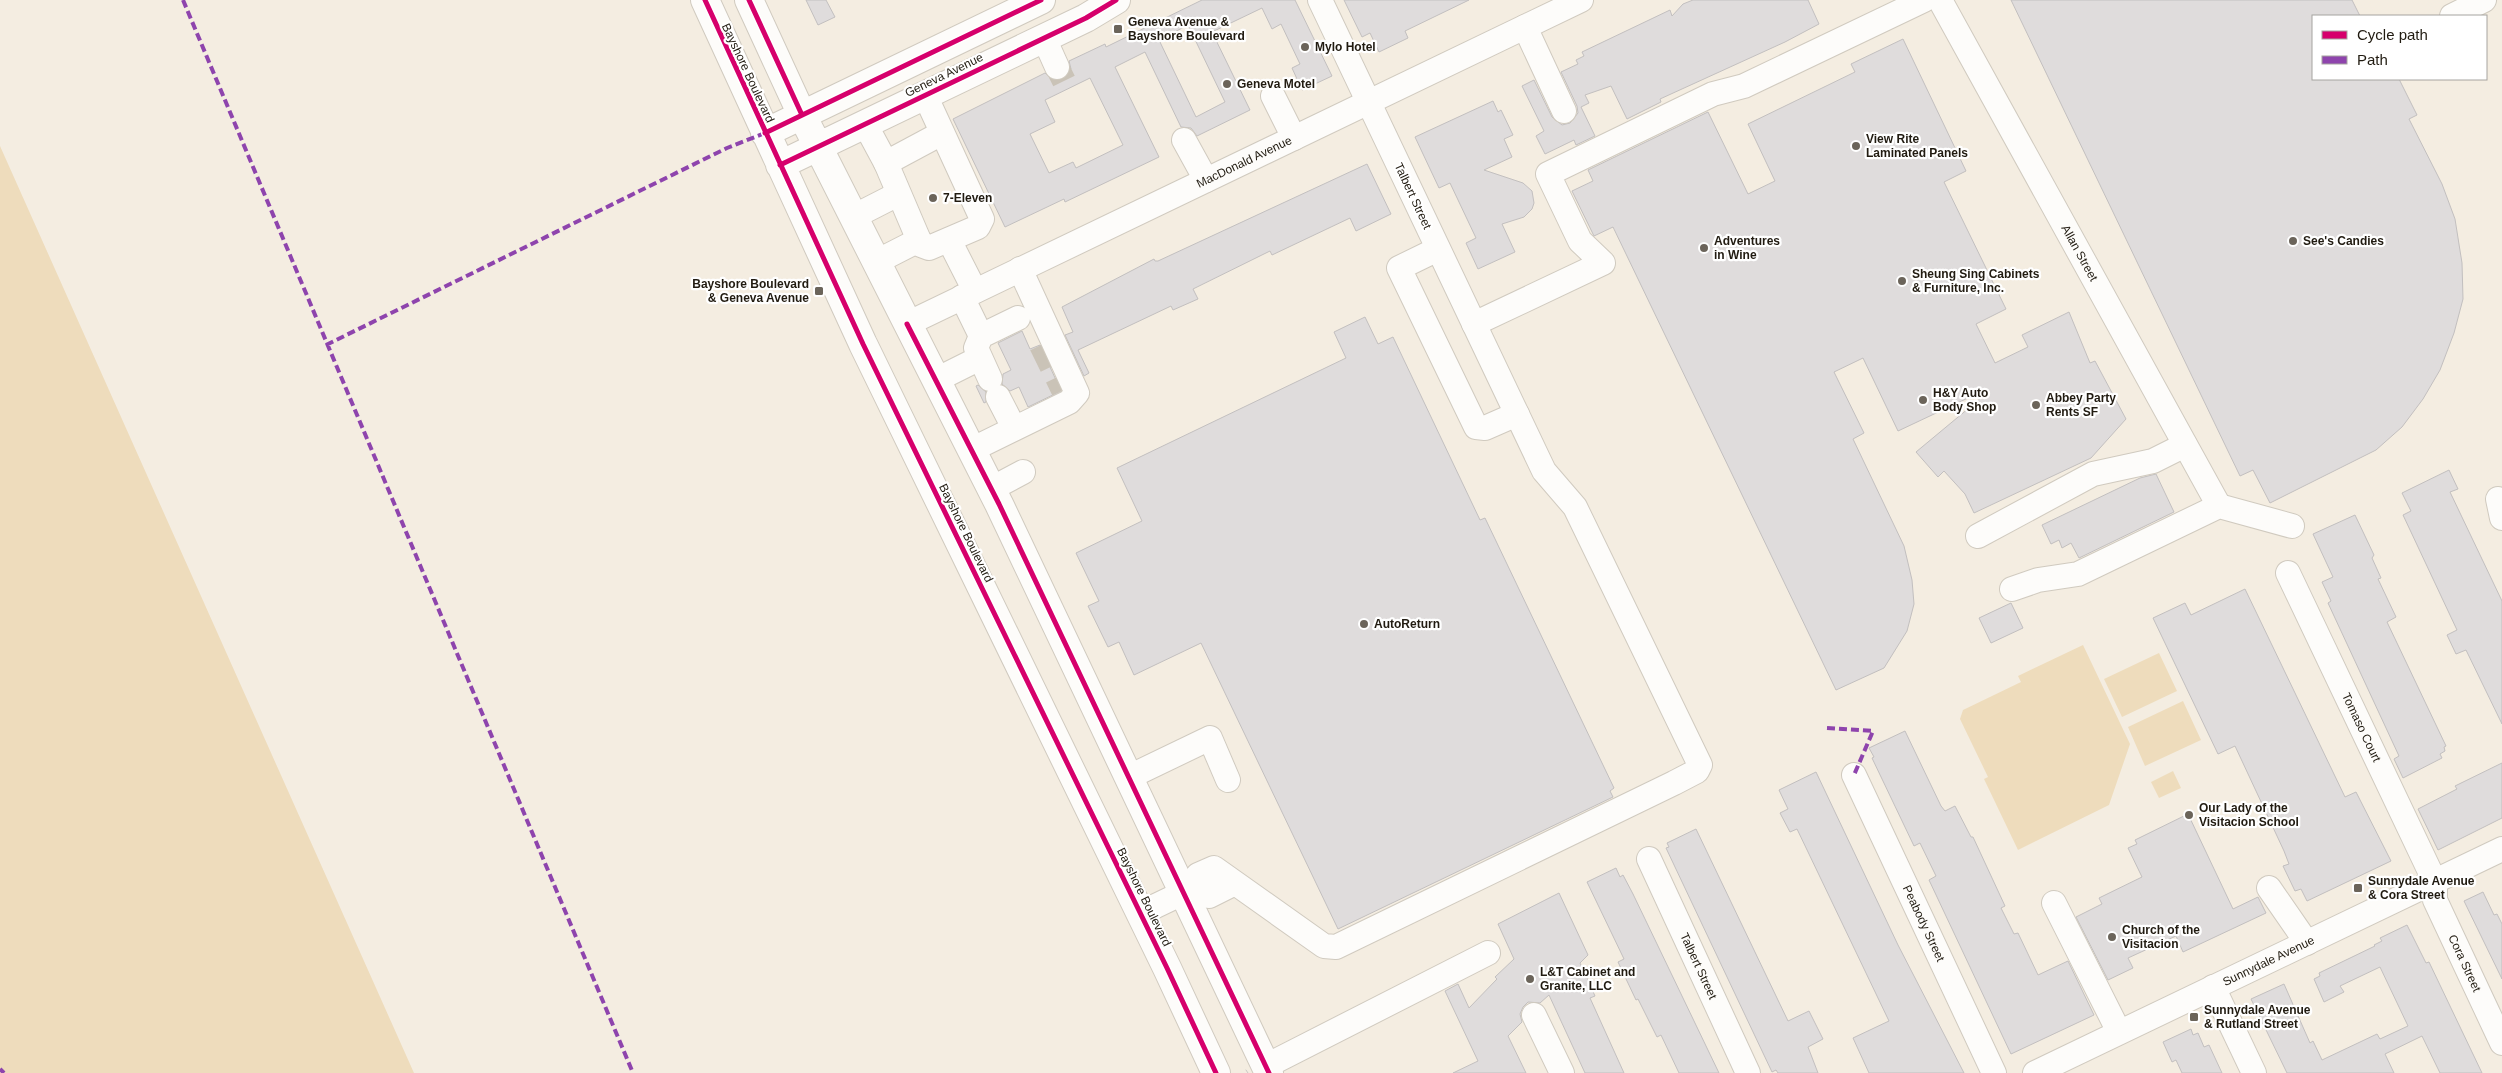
<svg xmlns="http://www.w3.org/2000/svg" width="2502" height="1073" font-family="Helvetica,sans-serif">
	<style>
		.green { fill: #eedcbc }
		.building { fill: #dfdcdc; stroke: #c2bfbf; fill-rule: evenodd }
		.lines { fill: none; stroke-linecap: round; stroke-linejoin: round }
		.minor-tunnel { stroke: #cac3b7; stroke-width: 24; stroke-dasharray: 24 12; stroke-linecap: butt }
		.minor-casing { stroke: #d0cabf; stroke-width: 26 }
		.major-casing { stroke: #d0cabf; stroke-width: 30 }
		.minor { stroke: #fdfcfa; stroke-width: 24 }
		.major { stroke: #fdfcfa; stroke-width: 28 }
		.tram { stroke: #cbc8c5; stroke-width: 1 }
		.quiet { stroke: #8e44ad; stroke-width: 4; stroke-dasharray: 8 4; stroke-linecap: butt }
		.cycleway-casing { stroke: #fff; stroke-width: 8 }
		.cycleway { stroke: #d6006c; stroke-width: 5 }
		.poi-dot { fill: #6b645a; stroke: #fff; stroke-width: 2 }
		.labels { text-anchor: middle; stroke-width: 4.5; stroke-linejoin: round; paint-order: stroke }
		.poi-label { font-size: 12px; font-weight: bold; fill: #211b11; stroke: #fff; text-anchor: start }
		.street-label { font-size: 12px; fill: #211b11; stroke: #fff }
	</style>
	<rect width="100%" height="100%" fill="#f4ede1"/>
	<path class="green" d="M0,146L414,1073H0Z
		M2083,645L2130,744L2109,805L2018,850L1984,779L1988,777L1960,719L1963,710L2021,682L2018,676Z
		M2159,653L2177,691L2122,717L2104,679Z
		M2183,701L2201,740L2145,766L2128,727Z
		M2173,771L2181,788L2159,798L2151,782Z"/>
	<path class="building" d="M806,0H826L835,17L818,25Z
		M1202,0H1295L1332,76L1302,90L1292,68L1300,64L1281,24L1272,29L1262,8L1212,32L1250,110L1197,136L1191,128L1181,127L1145,52L1115,67L1159,157L1065,202L1064,199L1005,227L953,119L1045,73L1055,81L1063,79L1071,69L1069,61L1105,44L1106,47ZM1188,25L1225,102L1196,117L1159,40ZM1090,78L1123,145L1076,168L1073,162L1049,173L1030,134L1055,122L1045,100Z
		M1344,0H1469L1405,31L1408,38L1379,52L1370,33L1362,37Z
		M1693,0H1808L1819,24L1785,42L1660,99L1661,102L1627,119L1611,86L1585,95L1589,103L1581,107L1595,136L1576,145L1574,140L1545,154L1536,136L1544,131L1522,86L1534,80L1552,117L1562,125L1570,123L1578,113L1577,106L1561,72L1578,64L1576,60L1584,56L1582,52L1670,10L1672,16L1683,4Z
		M2011,0H2352L2360,16H2313V79H2399L2417,115L2409,119L2442,184L2455,219L2462,263L2463,299L2454,333L2440,370L2423,399L2402,427L2376,450L2270,503L2253,470L2240,476Z
		M1903,39L1966,171L1944,182L2006,309L1976,324L1995,363L2028,347L2022,335L2069,312L2090,363L2095,361L2126,419L2091,458L1974,513L1965,494L1944,471L1938,477L1916,452L1987,393L1985,390L1898,431L1863,358L1834,372L1864,433L1853,439L1904,546L1912,580L1914,604L1907,631L1884,668L1836,690L1613,227L1594,236L1572,191L1593,181L1588,170L1708,112L1748,194L1775,181L1748,124L1855,72L1851,64Z
		M1493,101L1498,112L1501,110L1513,135L1504,139L1512,157L1484,170L1523,183L1532,191L1534,203L1532,209L1524,217L1502,224L1515,252L1478,269L1466,243L1476,238L1450,183L1439,188L1415,137Z
		M1367,164L1391,214L1356,231L1350,218L1272,255L1270,251L1193,289L1198,299L1173,310L1171,306L1078,350L1089,373L1084,376L1065,335L1073,332L1062,307L1154,259L1155,261H1158Z
		M1365,317L1378,344L1393,337L1480,520L1485,518L1614,788L1610,791L1613,797L1338,929L1201,643L1134,675L1119,642L1108,647L1088,606L1099,601L1076,553L1142,521L1117,468L1346,358L1334,332Z
		M1022,331L1030,349L1040,345L1061,391L1028,407L1019,387L1010,391L1002,384L1003,374L1011,370L998,343Z
		M978,385L986,392V402L984,403L976,386Z
		M2449,470L2458,489L2450,492L2502,601V724L2466,650L2456,654L2447,635L2457,630L2403,515L2411,511L2402,493Z
		M2156,474L2174,512L2079,558L2071,543L2062,548L2059,540L2051,544L2042,525L2140,478Z
		M2355,515L2374,555L2372,558L2381,578L2378,579L2396,617L2387,622L2446,746L2444,747L2445,751L2440,754L2442,758L2403,778L2394,759L2399,756L2328,603L2331,601L2322,582L2333,577L2313,534Z
		M2245,589L2345,797L2356,792L2391,861L2307,901L2301,889L2295,891L2283,866L2289,864L2284,851L2235,746L2218,754L2153,618L2185,603L2191,615Z
		M2011,603L2023,628L1991,643L1979,618Z
		M1905,731L1941,806L1945,811L1955,806L1971,837H1973L2005,906L2001,908L2014,934L2018,933L2038,975L2068,961L2094,1015L2011,1054L1929,880L1936,876L1920,843L1914,846L1872,758L1874,757L1869,748Z
		M2502,763V818L2438,850L2418,809L2457,789L2455,786Z
		M1816,772L1898,945L1964,1073H1869L1853,1038L1889,1021L1797,829L1790,832L1780,813L1788,809L1779,790Z
		M2188,814L2233,909L2258,897L2266,913L2183,952L2176,936L2128,958L2133,968L2108,980L2076,917L2102,904L2099,898L2142,877L2128,848L2137,844L2135,840Z
		M1696,829L1788,1021L1809,1011L1823,1039L1808,1047L1818,1073H1778L1776,1070L1772,1072L1666,848L1669,847L1667,843Z
		M1616,868L1620,877L1623,875L1633,894L1719,1073H1679L1661,1035L1657,1037L1638,999L1636,1000L1618,962L1624,959L1587,882Z
		M2483,892L2494,915L2497,914L2502,924V979L2464,901Z
		M1559,893L1588,955L1580,963L1595,996L1590,998L1624,1073H1585L1549,995L1540,1003L1528,1002L1523,1007L1520,1014L1522,1022L1508,1036L1526,1073H1453L1478,1061L1445,991L1458,984L1469,1008L1497,979L1495,977L1514,959L1498,924Z
		M2407,925L2426,963L2429,962L2482,1073H2440L2422,1036L2385,1054L2394,1073H2287L2251,999L2284,984L2310,1043L2313,1041L2322,1060L2377,1034L2380,1039L2408,1026L2380,967L2340,986L2344,992L2324,1002L2314,979L2320,976L2319,973L2375,946L2374,945L2382,941L2380,938Z
		M2191,1029L2193,1035L2198,1033L2204,1047L2209,1045L2222,1073H2182L2176,1060L2172,1062L2163,1042Z"/>
	<g class="lines">
		<path class="minor-tunnel" d="M1057,67L1064,81
			M1041,345L1063,390"/>
		<g class="minor-casing">
			<g id="minor">
				<path id="s1" d="M1940,0L2219,506"/>
				<path d="M2452,16L2484,0"/>
				<path d="M1525,27L1564,111"/>
				<path d="M1044,38L1057,67"/>
				<path d="M1273,96L1294,138"/>
				<path d="M865,124L886,163L921,245L929,248L978,227L982,219L925,95"/>
				<path d="M1184,140L1206,180"/>
				<path d="M886,163L942,133"/>
				<path d="M853,217L898,194"/>
				<path d="M949,240L975,291"/>
				<path d="M1438,249L1399,268L1476,427L1485,428L1517,414"/>
				<path d="M876,262L919,240"/>
				<path d="M962,297L981,336"/>
				<path id="s2" d="M907,324L1581,0"/>
				<path d="M1474,324L1603,263L1580,241L1548,174L1713,94L1744,86L1924,0"/>
				<path d="M990,379L976,348L981,336L1018,318"/>
				<path d="M936,380L980,358"/>
				<path d="M998,397L1014,428"/>
				<path d="M971,450L1069,402L1077,393L1020,269"/>
				<path d="M991,489L1023,472"/>
				<path d="M2498,499L2502,518"/>
				<path d="M1978,536L2093,474L2153,461L2185,445"/>
				<path id="s3" d="M2288,573L2435,882V900L2502,1043"/>
				<path d="M2012,589L2038,580L2078,574L2219,506L2292,526"/>
				<path id="s4" d="M1854,775L1994,1073"/>
				<path d="M1129,777L1210,738L1228,780"/>
				<path id="s5" d="M1649,859L1748,1073"/>
				<path d="M1193,888L1209,896L1233,884"/>
				<path d="M2269,888L2307,943"/>
				<path d="M2054,903L2119,1032"/>
				<path d="M1141,913L1193,888L1198,875L1214,868L1324,946L1336,947L1674,783L1697,771L1700,765L1575,507L1544,471L1320,0"/>
				<path d="M2213,987L2254,1073"/>
				<path d="M1534,1015L1562,1073"/>
				<path d="M1266,1066L1488,953"/>
				<path id="s6" d="M2035,1073L2502,849"/>
			</g>
		</g>
		<g class="major-casing">
			<path id="major" d="M705,0L863,344L1167,968L1216,1073
				M749,0L802,115L999,504L1269,1073
				M765,133L1041,0
				M780,165L1086,18L1116,0"/>
		</g>
		<use href="#minor" class="minor"/>
		<use href="#major" class="major"/>
		<path class="tram" d="M1246,1070L1248,1073"/>
		<path class="quiet" d="M183,0L633,1073
			M326,345L727,148L765,133
			M1827,728L1873,731L1854,775
			M0,1069L4,1073"/>
		<g class="cycleway-casing">
			<path id="cycleway" d="M705,0L863,344L1167,968L1216,1073
				M749,0L802,115
				M765,133L1041,0
				M780,165L1086,18L1116,0
				M907,324L999,504L1269,1073"/>
		</g>
		<use href="#cycleway" class="cycleway"/>
	</g>
	<g class="poi-dot">
		<rect x="1113" y="24" width="10" height="10" rx="2.5"/>
		<circle cx="1305" cy="47" r="5"/>
		<circle cx="1227" cy="84" r="5"/>
		<circle cx="1856" cy="146" r="5"/>
		<circle cx="933" cy="198" r="5"/>
		<circle cx="2293" cy="241" r="5"/>
		<circle cx="1704" cy="248" r="5"/>
		<circle cx="1902" cy="281" r="5"/>
		<rect x="814" y="286" width="10" height="10" rx="2.5"/>
		<circle cx="1923" cy="400" r="5"/>
		<circle cx="2036" cy="405" r="5"/>
		<circle cx="1364" cy="624" r="5"/>
		<circle cx="2189" cy="815" r="5"/>
		<rect x="2353" y="883" width="10" height="10" rx="2.5"/>
		<circle cx="2112" cy="937" r="5"/>
		<circle cx="1530" cy="979" r="5"/>
		<rect x="2189" y="1012" width="10" height="10" rx="2.5"/>
	</g>
	<g class="labels">
		<g class="poi-label">
			<text x="1128" y="26">Geneva Avenue &amp;<tspan x="1128" dy="14">Bayshore Boulevard</tspan></text>
			<text x="1315" y="51">Mylo Hotel</text>
			<text x="1237" y="88">Geneva Motel</text>
			<text x="1866" y="143">View Rite<tspan x="1866" dy="14">Laminated Panels</tspan></text>
			<text x="943" y="202">7-Eleven</text>
			<text x="1714" y="245">Adventures<tspan x="1714" dy="14">in Wine</tspan></text>
			<text x="2303" y="245">See's Candies</text>
			<text x="1912" y="278">Sheung Sing Cabinets<tspan x="1912" dy="14">&amp; Furniture, Inc.</tspan></text>
			<text x="809" y="288" text-anchor="end">Bayshore Boulevard<tspan x="809" dy="14">&amp; Geneva Avenue</tspan></text>
			<text x="1933" y="397">H&amp;Y Auto<tspan x="1933" dy="14">Body Shop</tspan></text>
			<text x="2046" y="402">Abbey Party<tspan x="2046" dy="14">Rents SF</tspan></text>
			<text x="1374" y="628">AutoReturn</text>
			<text x="2199" y="812">Our Lady of the<tspan x="2199" dy="14">Visitacion School</tspan></text>
			<text x="2368" y="885">Sunnydale Avenue<tspan x="2368" dy="14">&amp; Cora Street</tspan></text>
			<text x="2122" y="934">Church of the<tspan x="2122" dy="14">Visitacion</tspan></text>
			<text x="1540" y="976">L&amp;T Cabinet and<tspan x="1540" dy="14">Granite, LLC</tspan></text>
			<text x="2204" y="1014">Sunnydale Avenue<tspan x="2204" dy="14">&amp; Rutland Street</tspan></text>
		</g>
		<g class="street-label">
			<text transform="translate(748 73) rotate(65)" y="4">Bayshore Boulevard</text>
			<text transform="translate(944 75) rotate(-26)" y="4">Geneva Avenue</text>
			<text dy="4" stroke="none"><textPath href="#s2" startOffset="374">MacDonald Avenue</textPath></text>
			<text transform="translate(1413 196) rotate(65)" y="4">Talbert Street</text>
			<text dy="4" stroke="none"><textPath href="#s1" startOffset="289">Allan Street</textPath></text>
			<text transform="translate(966 533) rotate(64)" y="4">Bayshore Boulevard</text>
			<text dy="4" stroke="none"><textPath href="#s3" startOffset="171">Tomaso Court</textPath></text>
			<text transform="translate(1144 897) rotate(64)" y="4">Bayshore Boulevard</text>
			<text dy="4" stroke="none"><textPath href="#s4" startOffset="164">Peabody Street</textPath></text>
			<text dy="4" stroke="none"><textPath href="#s6" startOffset="259">Sunnydale Avenue</textPath></text>
			<text dy="4" stroke="none"><textPath href="#s3" startOffset="430">Cora Street</textPath></text>
			<text dy="4" stroke="none"><textPath href="#s5" startOffset="118">Talbert Street</textPath></text>
		</g>
	</g>
	<rect x="2312" y="15" width="175" height="65" fill="#ffffff" stroke="#a6a4a0"/>
	<rect x="2322" y="31" width="25" height="8" fill="#d6006c" stroke="#a6a4a0"/>
	<text x="2357" y="40" font-size="15" fill="#211b11">Cycle path</text>
	<rect x="2322" y="56" width="25" height="8" fill="#8e44ad" stroke="#a6a4a0"/>
	<text x="2357" y="65" font-size="15" fill="#211b11">Path</text>
</svg>
